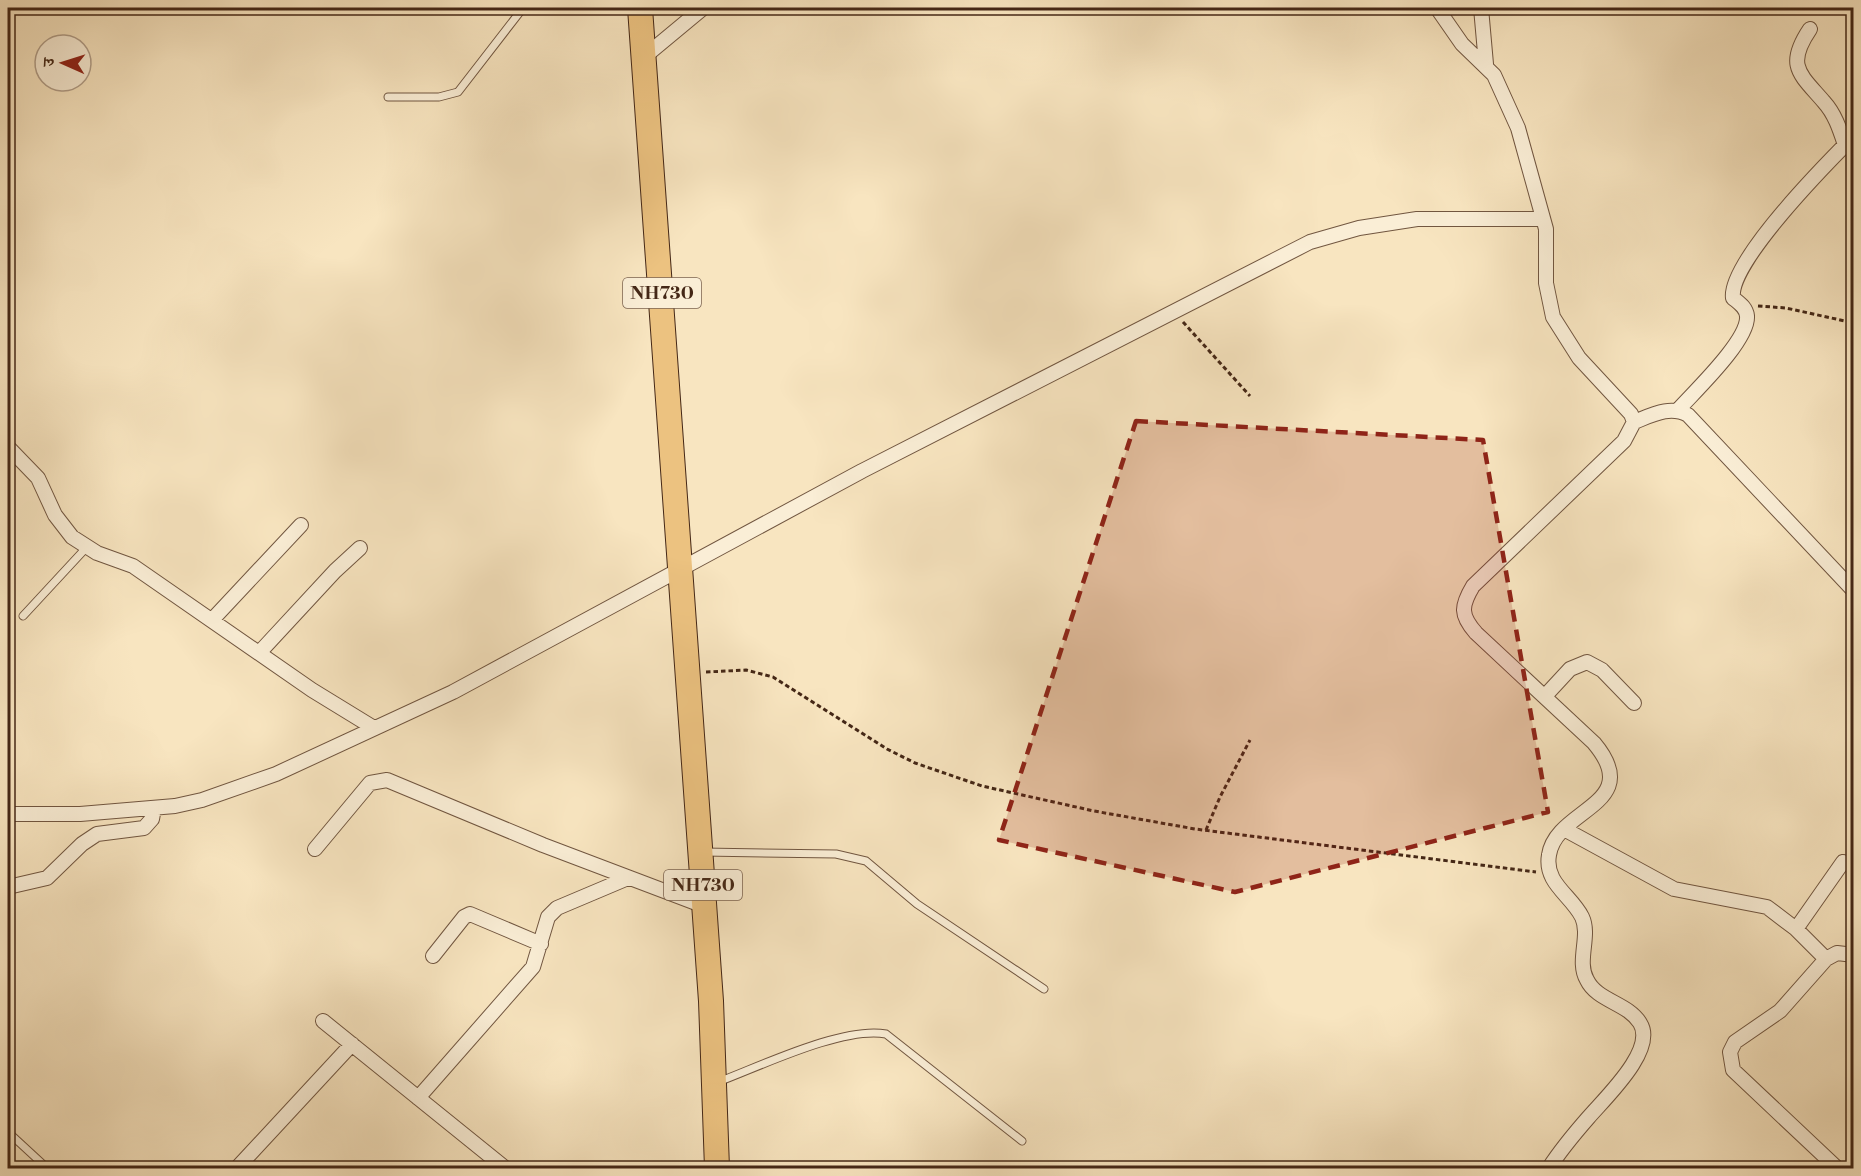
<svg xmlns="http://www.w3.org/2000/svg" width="1861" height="1176" font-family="'Libre Bodoni','Noto Serif Devanagari',serif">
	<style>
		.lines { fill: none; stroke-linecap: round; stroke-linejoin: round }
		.service-casing { stroke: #715640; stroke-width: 9 }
		.minor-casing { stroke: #715640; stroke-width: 16 }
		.trunk-casing { stroke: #442716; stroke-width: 26 }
		.path { stroke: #442716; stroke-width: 3; stroke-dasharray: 4.5 3; stroke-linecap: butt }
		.service { stroke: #faeed6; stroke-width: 7 }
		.minor { stroke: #faeed6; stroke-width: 14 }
		.trunk { stroke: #ecc280; stroke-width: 24 }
		.marked { fill: #8f2418; fill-opacity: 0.2; stroke: #8f2418; stroke-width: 4.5; stroke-dasharray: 12 8; stroke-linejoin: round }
		.labels { text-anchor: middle; stroke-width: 5; stroke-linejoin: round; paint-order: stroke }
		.shield { fill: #faeed6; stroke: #7b6350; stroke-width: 1.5 }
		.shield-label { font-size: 18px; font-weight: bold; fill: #442716 }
	</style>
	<rect width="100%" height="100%" fill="#f8e5c0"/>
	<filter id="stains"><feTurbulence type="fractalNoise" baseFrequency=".00333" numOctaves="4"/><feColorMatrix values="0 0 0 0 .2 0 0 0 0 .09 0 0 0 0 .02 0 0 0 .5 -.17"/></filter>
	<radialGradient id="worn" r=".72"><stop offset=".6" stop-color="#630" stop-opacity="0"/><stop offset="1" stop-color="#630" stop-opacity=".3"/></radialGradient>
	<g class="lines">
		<g class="service-casing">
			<path id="service" d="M388,97H439L458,92L523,8
				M23,616L86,548
				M703,852L836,854L866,861L917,904L1044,989
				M718,1082C761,1066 843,1026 886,1034L1022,1141
				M8,1132L47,1168"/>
		</g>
		<g class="minor-casing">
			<path id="minor" d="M1437,8L1462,44L1494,75L1518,128L1546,229V283L1553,317L1579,358L1631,414L1634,422L1624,441L1473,586C1461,606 1460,615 1476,633L1594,743C1646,805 1556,808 1549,855C1544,883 1571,895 1582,917C1591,936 1576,961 1587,980C1597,1001 1628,1003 1640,1023C1657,1050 1604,1099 1588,1118C1574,1134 1560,1151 1549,1168
				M1481,8L1486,64
				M1810,29C1785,66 1800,74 1824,102C1835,114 1840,130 1845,145
				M644,57L703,8
				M1678,410C1695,391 1749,340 1747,316C1746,307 1739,303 1733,298C1728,263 1827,163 1854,136
				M1634,422C1652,415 1670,405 1688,415L1854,591
				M8,447L38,478L55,515L72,537L97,553L133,566L312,690L374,728
				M212,620L301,525
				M259,653L335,571L360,548
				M1545,696L1570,669L1587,662L1602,670L1634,703
				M8,814H80L175,806L202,800L276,774L453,692L862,471L1310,242L1359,228L1417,219H1543
				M1564,829L1674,889L1767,907L1796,929L1826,959
				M315,849L370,783L387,780L543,845L704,906
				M8,887L47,878L82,844L97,834L144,828L152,819L154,808
				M1796,929L1843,862
				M433,956L464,917L470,914L541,944
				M323,1021L505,1168
				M418,1098L533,967L548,917L557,908L628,878
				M237,1168L352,1044
				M1837,1168L1733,1070L1730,1052L1735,1042L1780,1011L1826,959L1837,953L1854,955"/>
		</g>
		<g class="trunk-casing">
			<path id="trunk" d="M640,8L711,1001L717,1168"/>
		</g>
		<path class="path" d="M1758,306L1786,308L1854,323
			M1183,322L1250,396
			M706,672L746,670L773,677L887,749L915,763L982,786L1094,811L1195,829L1536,872
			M1206,830L1220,797L1250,740"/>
		<use href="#service" class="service"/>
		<use href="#minor" class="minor"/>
		<use href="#trunk" class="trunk"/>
	</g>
	<path class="marked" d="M1136,421L1483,440L1548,812L1235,892L999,840Z"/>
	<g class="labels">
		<g class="shield">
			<rect x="623" y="278" width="78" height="30" rx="4.5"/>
			<rect x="664" y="870" width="78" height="30" rx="4.5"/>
		</g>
		<g class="shield-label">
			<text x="662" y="299">NH730</text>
			<text x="703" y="891">NH730</text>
		</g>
	</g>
	<rect width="1861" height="1176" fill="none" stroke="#f8e5c0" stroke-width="30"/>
	<rect x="9" y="9" width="1843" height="1158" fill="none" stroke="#442716" stroke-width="3"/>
	<rect x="15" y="15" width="1831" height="1146" fill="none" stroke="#442716" stroke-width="1.5"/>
	<g transform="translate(63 63) rotate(273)"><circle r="28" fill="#faeed6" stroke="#b19e89" stroke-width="1.5"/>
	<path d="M0-4.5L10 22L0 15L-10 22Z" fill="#8f2418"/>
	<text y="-9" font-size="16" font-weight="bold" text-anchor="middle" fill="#442716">उ</text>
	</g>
	<rect width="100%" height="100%" filter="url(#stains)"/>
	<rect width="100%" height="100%" fill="url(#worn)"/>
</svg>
